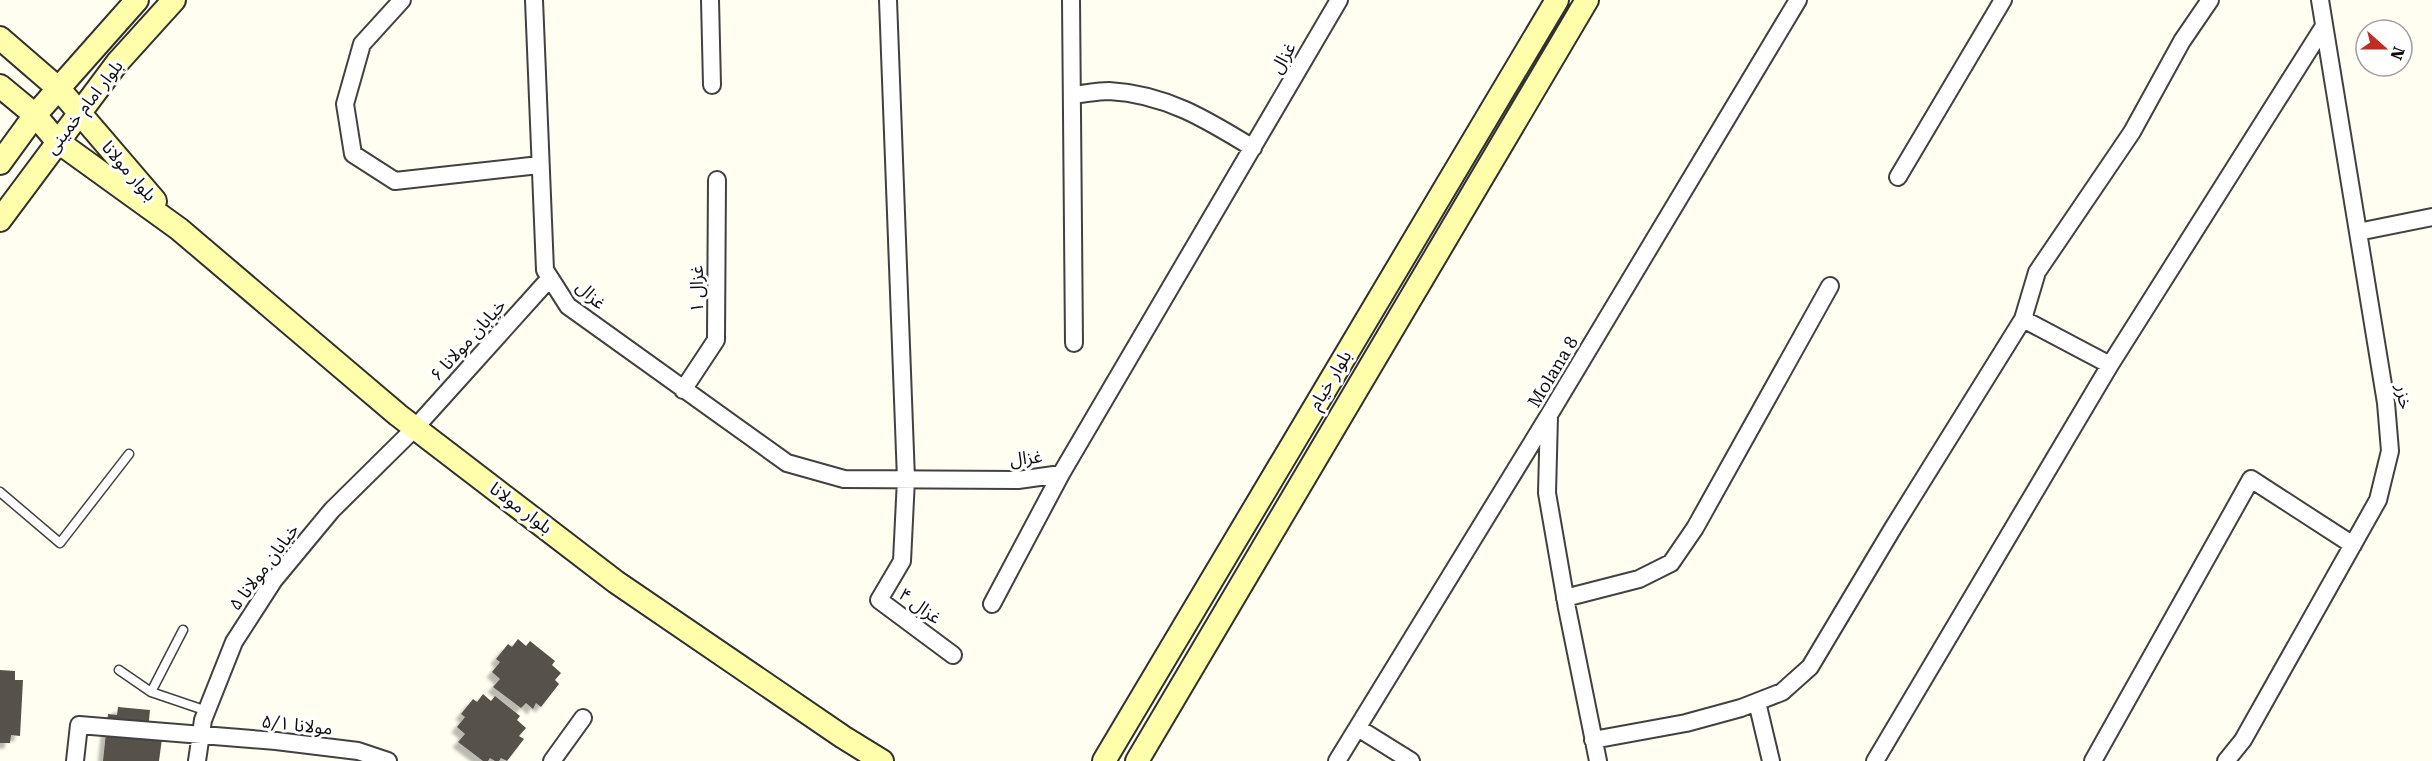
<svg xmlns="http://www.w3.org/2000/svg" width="2432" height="761" font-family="'Roboto Serif','Noto Sans Arabic',serif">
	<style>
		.building { fill: #57514a; filter: url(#shadow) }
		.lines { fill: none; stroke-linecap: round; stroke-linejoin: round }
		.lane-casing { stroke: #414141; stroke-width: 11 }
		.street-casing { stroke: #414141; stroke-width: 20 }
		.secondary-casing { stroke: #303030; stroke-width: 26 }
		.lane { stroke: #fff; stroke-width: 8 }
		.street { stroke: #fff; stroke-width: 16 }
		.secondary { stroke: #fffeab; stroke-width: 22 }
		.labels { text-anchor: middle; stroke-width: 6; stroke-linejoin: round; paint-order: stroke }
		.street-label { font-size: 18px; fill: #0e0e0e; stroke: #fff }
	</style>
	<defs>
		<filter id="shadow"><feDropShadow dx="-5.5" dy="5.5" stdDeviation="1.5" flood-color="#0004"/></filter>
	</defs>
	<rect width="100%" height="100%" fill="#fffef0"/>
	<path class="building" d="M518,639L526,646L530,641L555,661L552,665L561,673L555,680L559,684L541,707L536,703L533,709L526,703L521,708L493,687L500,679L492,672L500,662L496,659L508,644L512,647Z
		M0,670L15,671V680H23L20,736L11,735L10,743H0Z
		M483,694L491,701L495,696L520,716L517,720L526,728L519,736L524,739L507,761L501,758L499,761H495L490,758L488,761H483L458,742L465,734L457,727L465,717L461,714L473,699L477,702Z
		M118,707L150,710L148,730L163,731L159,761H103L108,714L117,715Z"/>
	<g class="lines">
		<g class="lane-casing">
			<path id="lane" d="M0,492L60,543L129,454
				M119,670L151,692L207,711
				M151,692L183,630"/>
		</g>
		<g class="street-casing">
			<path id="street" d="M402,0L362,44L345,104L353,154L395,181L539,165
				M534,0L545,270L568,306L787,463L844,479L1018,480L1061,474L1339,0
				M710,0L712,85
				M888,0L906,479L902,561L879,600L953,655
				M1071,0L1074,343
				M1072,95C1084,94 1097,91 1109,91C1165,94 1206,119 1253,148
				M1898,177L2003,0
				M2358,232L2432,217
				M2023,319L2110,365L2324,26
				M683,390L716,340L717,180
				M1549,416L1547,493L1567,608L1598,761
				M1565,598L1639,579L1671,563L1695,528L1830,286
				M992,604L1061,474
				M1757,702L1771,761
				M1358,728L1411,761
				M1593,740L1686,723L1741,708L1782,692L1810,667L1893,528L2023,319L2037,272L2132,132L2182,41L2210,0
				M75,761L79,725L276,741L358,751L388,761
				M197,761L203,720L234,642L274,580L332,510L415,428L550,278
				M552,761L583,718
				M1337,761L1549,415L1798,0
				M1875,761L2110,365
				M2093,761L2251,479L2353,545
				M2226,761L2243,740L2378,500L2390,451L2386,403L2320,0"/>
		</g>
		<g class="secondary-casing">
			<path id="secondary" d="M0,38L59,89L155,201
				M0,86L35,115L57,141L179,229L398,415L616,582L843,737L882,761
				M0,163L35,115L137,0
				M0,220L117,63L174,0
				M1104,761L1557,0
				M1137,761L1587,0"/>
		</g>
		<use href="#lane" class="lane"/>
		<use href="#street" class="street"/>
		<use href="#secondary" class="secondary"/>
	</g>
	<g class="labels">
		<g class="street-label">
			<text transform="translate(1283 58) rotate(-60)" y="6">غزال</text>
			<text transform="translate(84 107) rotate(-52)" y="6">بلوار امام خمینی</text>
			<text transform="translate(129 171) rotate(49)" y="6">بلوار مولانا</text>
			<text transform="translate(697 289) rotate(-90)" y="6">غزال ۱</text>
			<text transform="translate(591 295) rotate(43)" y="6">غزال</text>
			<text transform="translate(468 340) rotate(-48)" y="6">خیابان مولانا ۶</text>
			<text transform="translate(1553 372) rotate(-59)" y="6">Molana 8</text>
			<text transform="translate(1330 380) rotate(-59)" y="6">بلوار خیام</text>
			<text transform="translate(2404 397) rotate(82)" y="6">خزر</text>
			<text transform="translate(1026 458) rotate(-6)" y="6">غزال</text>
			<text transform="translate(521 508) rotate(37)" y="6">بلوار مولانا</text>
			<text transform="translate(264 567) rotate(-53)" y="6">خیابان مولانا ۵</text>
			<text transform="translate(920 606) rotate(36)" y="6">غزال ۴</text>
			<text transform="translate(297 725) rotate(6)" y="6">مولانا ۵/۱</text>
		</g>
	</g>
	<g transform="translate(2384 48) rotate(111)"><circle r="28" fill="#ffffff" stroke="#9f9f9f" stroke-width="1.5"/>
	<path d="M0-4.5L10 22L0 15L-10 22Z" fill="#c12c23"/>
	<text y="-9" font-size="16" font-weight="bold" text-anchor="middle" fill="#0e0e0e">N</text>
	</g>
</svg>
